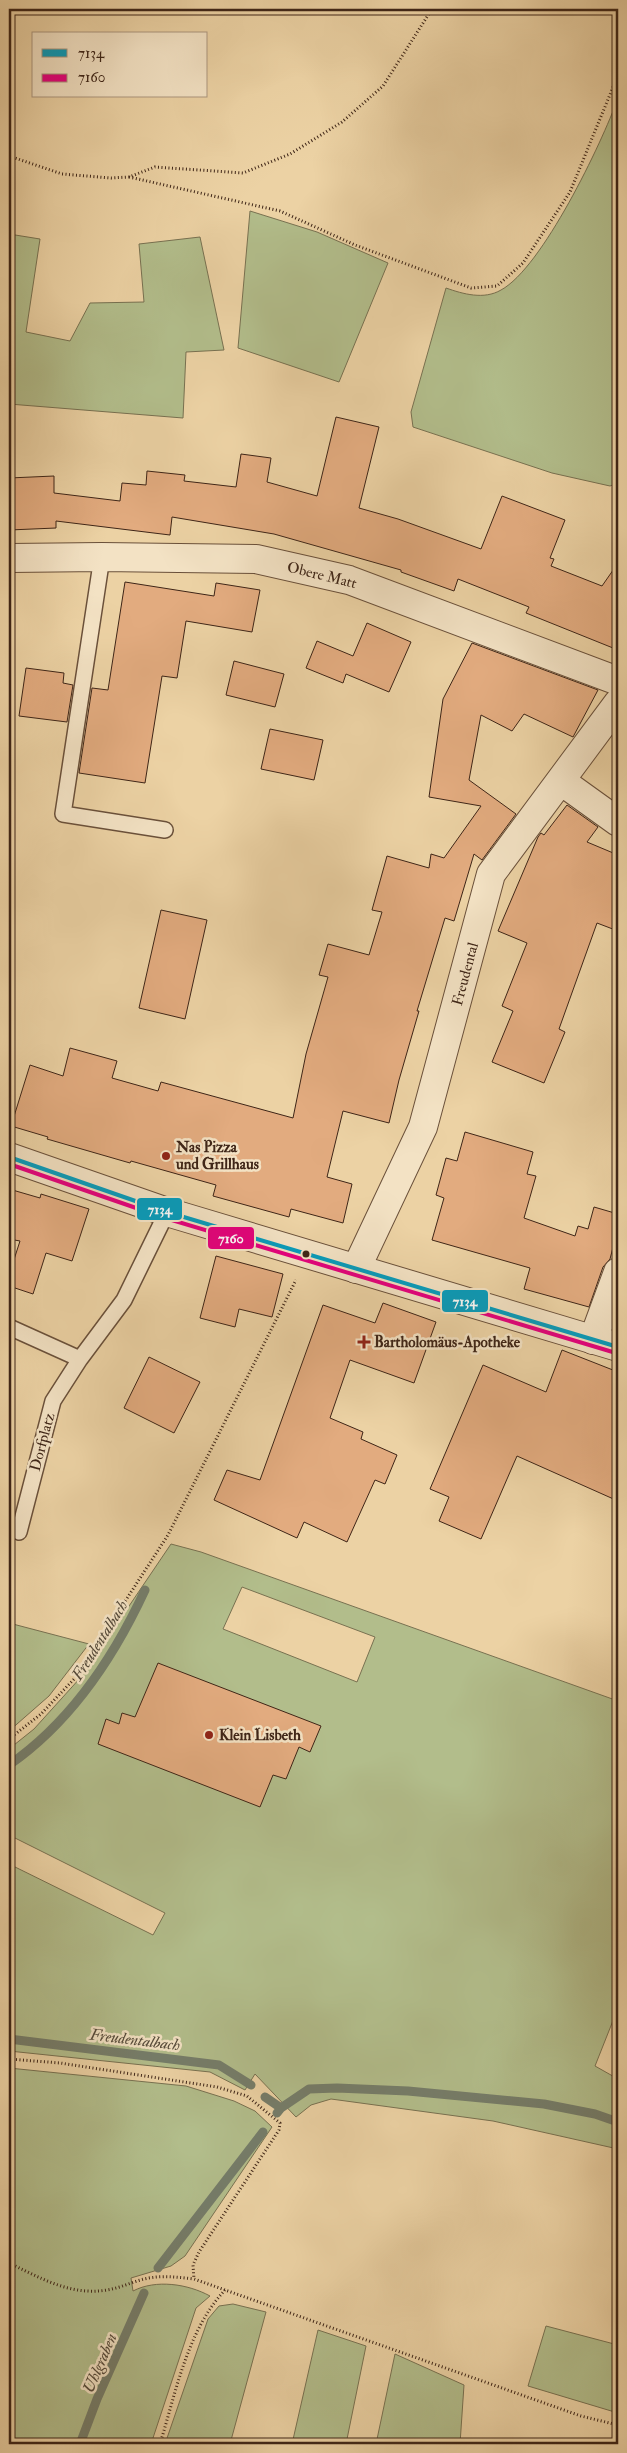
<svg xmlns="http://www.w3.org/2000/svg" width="627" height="2453" font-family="'IM FELL Double Pica',serif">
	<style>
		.green { fill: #b2bd8b; stroke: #787151; fill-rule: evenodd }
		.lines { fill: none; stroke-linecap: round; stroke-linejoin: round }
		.stream { stroke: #757d6a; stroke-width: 9 }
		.building { fill: #e2ab7f; stroke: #3e2517 }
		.service-casing { stroke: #6a503a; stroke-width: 18 }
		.minor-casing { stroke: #6a503a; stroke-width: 30 }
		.tertiary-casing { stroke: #6a503a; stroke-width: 30 }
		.path { stroke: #3e2517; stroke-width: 3; stroke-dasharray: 1 2.5; stroke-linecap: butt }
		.service { stroke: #f3e2c4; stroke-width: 15 }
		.minor { stroke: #f3e2c4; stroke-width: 28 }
		.tertiary { stroke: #f3e2c4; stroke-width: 28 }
		.bus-1-casing { stroke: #f3e2c4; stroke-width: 8 }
		.bus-2-casing { stroke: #f3e2c4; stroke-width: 8 }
		.bus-1 { stroke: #069cbc; stroke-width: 4 }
		.bus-2 { stroke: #e5007d; stroke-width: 4 }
		.poi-dot { fill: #8f2418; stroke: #f3e2c4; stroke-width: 2 }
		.bus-dot { fill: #3e2517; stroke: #f3e2c4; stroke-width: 2 }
		.labels { text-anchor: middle; stroke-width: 5; stroke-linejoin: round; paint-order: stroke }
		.street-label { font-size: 15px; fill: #3e2517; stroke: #f3e2c4 }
		.poi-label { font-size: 15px; font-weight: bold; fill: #3e2517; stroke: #f3e2c4; text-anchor: start }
		.water-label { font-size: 16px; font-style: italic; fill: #554a3a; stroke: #f3e2c4 }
		.line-badge { stroke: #f3e2c4; stroke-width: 2 }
		.badge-label { font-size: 14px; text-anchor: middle; font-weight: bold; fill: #fff }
	</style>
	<rect width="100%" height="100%" fill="#ecd2a4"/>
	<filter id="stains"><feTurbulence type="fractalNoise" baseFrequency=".004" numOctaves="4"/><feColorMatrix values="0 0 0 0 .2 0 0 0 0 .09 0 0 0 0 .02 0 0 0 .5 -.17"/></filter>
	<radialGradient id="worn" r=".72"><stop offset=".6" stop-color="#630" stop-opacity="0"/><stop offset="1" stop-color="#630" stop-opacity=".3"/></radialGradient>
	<path class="green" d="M618,98V483L610,486L552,473L413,427L411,412L446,288C463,294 484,300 501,290C542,268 602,143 618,98Z
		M250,211L317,232L388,263L339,382L238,348Z
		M9,234L40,239L26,332L70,341L90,303L144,302L139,244L200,237L224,350L186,352L183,418L9,404Z
		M171,1544L201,1552L618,1701V2008L595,2066L618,2079V2149L493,2121L331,2099L311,2105L296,2117L255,2074L245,2090L210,2072L9,2051V1864L153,1935L165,1913L9,1835V1749L34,1729L81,1677ZM242,1587L375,1637L357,1682L223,1629Z
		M9,1623L89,1644L49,1696L9,1731Z
		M9,2068L186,2086L234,2101L255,2111L272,2127L185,2256L171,2266L131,2278L133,2291C156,2279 188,2284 210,2296L196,2308L151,2444H9Z
		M233,2304L266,2312L230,2444H165L208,2319L219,2306Z
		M546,2326L618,2345V2413L528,2386Z
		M318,2330L366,2346L346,2444H292Z
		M395,2354L464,2385L460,2444H376Z"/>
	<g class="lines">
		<path class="stream" d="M9,1765C71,1722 114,1657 145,1590
			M9,2039L219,2065L251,2085
			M265,2097L281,2108
			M277,2113L281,2108L309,2089L337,2088L408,2091L544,2104L595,2114L618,2122
			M158,2268L263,2132
			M80,2444L97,2399L144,2293"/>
	</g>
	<path class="building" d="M336,417L379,427L359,508L398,519L481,549L502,496L565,520L550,558L554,559L551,566L602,586L618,563V650L526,613L529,607L458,579L454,591L401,572V570L274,534L172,517L170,535L56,521V528L9,530V478L54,476V493L120,501L122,483L146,485L147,471L185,475L184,481L236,487L241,454L271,458L267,482L317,496Z
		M125,582L214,596L216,583L260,590L252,632L186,621L177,678L162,676L145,783L79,773L92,688L108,690Z
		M367,623L411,642L389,692L346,674L343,683L306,668L317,641L353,656Z
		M472,643L598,690L573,737L524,714L512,731L481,715L469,780L516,814L482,860L474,854L454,921L445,918L417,1011H419L399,1080L389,1123L343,1111L327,1177L352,1184L343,1223L291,1209L289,1217L213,1196L216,1185L131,1161L130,1163L47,1139L48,1137L11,1126L30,1065L63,1076L70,1048L117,1061L112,1078L158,1091L161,1082L293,1118L306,1054L328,977L319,975L328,944L369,955L382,912L372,910L387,856L429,868L431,854L444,858L481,806L429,797L443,699Z
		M234,661L284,674L275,707L226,695Z
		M26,668L64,673L63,683L73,685L67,722L19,716Z
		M270,729L323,740L314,780L261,769Z
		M567,805L598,827L587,842L618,855V931L597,923L559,1029L565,1032L544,1083L492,1062L513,1011L502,1006L527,943L498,931L538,837L541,833L544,835Z
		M161,910L207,920L185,1019L139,1008Z
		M465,1132L533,1152L527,1174L536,1176L524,1218L575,1236L578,1226L588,1229L594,1207L618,1214V1228L610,1259L603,1267L589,1307L524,1289L530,1268L432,1240L444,1198L436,1195L446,1158L457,1161Z
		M9,1189L40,1198L41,1194L89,1209L72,1261L46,1253L33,1294L9,1286V1275L20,1241L9,1239Z
		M216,1256L283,1274L272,1317L239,1309L235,1327L200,1318Z
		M383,1303L436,1322L414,1383L350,1360L330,1418L363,1432L361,1439L397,1455L385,1484L375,1480L347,1542L304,1522L297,1538L214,1500L227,1470L260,1480L323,1305L375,1323Z
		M562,1350L618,1372V1501L517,1456L481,1539L439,1521L449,1497L430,1489L483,1365L546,1392Z
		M149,1357L200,1382L174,1433L124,1408Z
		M158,1663L321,1726L310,1752L299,1747L286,1779L273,1775L260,1807L98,1744L106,1719L119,1724L122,1713L135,1717Z"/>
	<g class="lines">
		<g class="service-casing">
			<path id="service" d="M102,557L63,814L165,830
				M9,1327L80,1359
				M19,1532L53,1401L80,1359L124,1300L167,1212"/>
		</g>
		<g class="minor-casing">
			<path id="minor" d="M9,558L102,557L256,559L349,580L618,681
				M561,781L618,822
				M356,1269L423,1127L491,874L618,703
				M593,1340L618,1272"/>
		</g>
		<g class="tertiary-casing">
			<path id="tertiary" d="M9,1157L167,1212L618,1347"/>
		</g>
		<path class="path" d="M9,156L62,174L111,178L129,177L155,167L243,173L290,154L342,122L383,86L432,9
			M129,177L280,211L355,245L471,288L497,286L523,263L570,192L618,75
			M9,1739L41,1714L76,1677L168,1535L296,1280
			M9,2059L60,2063L217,2087L247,2096L280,2123L279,2130L199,2252L193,2265L194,2279L581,2416L618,2425
			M9,2263C41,2278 70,2296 107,2290C120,2288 132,2282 144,2279C161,2275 177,2277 194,2279
			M160,2444C176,2392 187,2331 225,2290"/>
		<use href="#service" class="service"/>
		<use href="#minor" class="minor"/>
		<use href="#tertiary" class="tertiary"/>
		<g class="bus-1-casing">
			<path id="bus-1" d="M9,1157L167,1212L618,1347"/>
		</g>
		<g class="bus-2-casing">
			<path id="bus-2" d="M9,1164L165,1218L616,1353"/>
		</g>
		<use href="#bus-1" class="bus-1"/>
		<use href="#bus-2" class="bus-2"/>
	</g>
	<g class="poi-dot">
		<circle cx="166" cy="1156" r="5"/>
		<path d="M361.5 1334.5h5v5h5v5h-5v5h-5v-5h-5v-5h5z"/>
		<circle cx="209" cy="1735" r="5"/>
	</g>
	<circle class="bus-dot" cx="306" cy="1254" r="4.5"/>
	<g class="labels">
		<g class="street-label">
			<text transform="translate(322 575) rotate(14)" y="5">Obere Matt</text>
			<text transform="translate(465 974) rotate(-75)" y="5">Freudental</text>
			<text transform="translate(42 1442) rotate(-75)" y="5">Dorfplatz</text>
		</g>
		<g class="poi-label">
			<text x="176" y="1152">Nas Pizza<tspan x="176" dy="17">und Grillhaus</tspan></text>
			<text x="374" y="1347">Bartholomäus-Apotheke</text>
			<text x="219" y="1740">Klein Lisbeth</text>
		</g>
		<g class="water-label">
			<text transform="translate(99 1640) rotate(-58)" y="6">Freudentalbach</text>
			<text transform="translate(135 2039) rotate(7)" y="6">Freudentalbach</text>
			<text transform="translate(99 2363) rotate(-67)" y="6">Uhlgraben</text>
		</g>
	</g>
	<g class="line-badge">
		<rect x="136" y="1197" width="47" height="24" rx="5" fill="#069cbc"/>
		<rect x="207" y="1226" width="48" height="24" rx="5" fill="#e5007d"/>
		<rect x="441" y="1289" width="48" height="24" rx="5" fill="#069cbc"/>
	</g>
	<g class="badge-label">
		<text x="160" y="1214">7134</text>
		<text x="231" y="1243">7160</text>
		<text x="465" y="1306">7134</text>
	</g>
	<rect width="627" height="2453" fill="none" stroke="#ecd2a4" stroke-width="30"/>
	<rect x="10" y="10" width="607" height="2433" fill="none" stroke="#3e2517" stroke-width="2.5"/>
	<rect x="15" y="15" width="597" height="2423" fill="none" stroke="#3e2517"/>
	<rect x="32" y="32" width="175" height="65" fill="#f3e2c4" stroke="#ab967f"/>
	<rect x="42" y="49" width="25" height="8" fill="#069cbc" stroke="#ab967f"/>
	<text x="78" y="58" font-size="15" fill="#3e2517">7134</text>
	<rect x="42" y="74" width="25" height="8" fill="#e5007d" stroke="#ab967f"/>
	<text x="78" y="82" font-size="15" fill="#3e2517">7160</text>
	<rect width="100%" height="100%" filter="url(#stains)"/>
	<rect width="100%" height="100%" fill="url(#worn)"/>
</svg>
